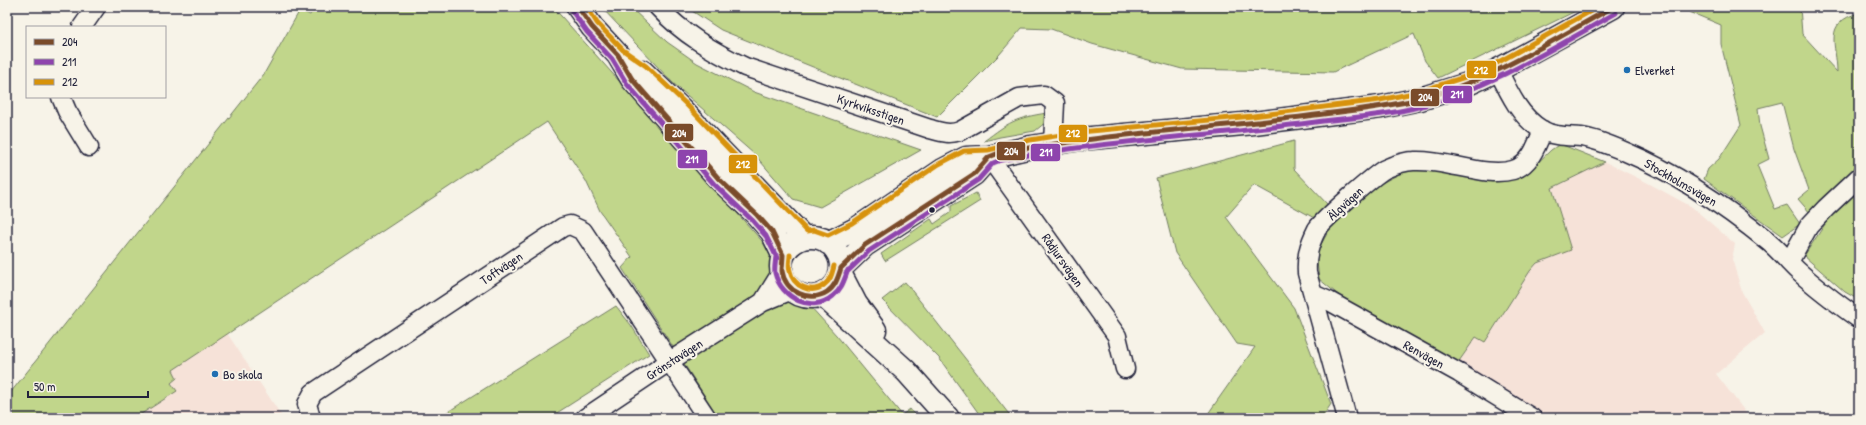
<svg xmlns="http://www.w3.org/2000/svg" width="1866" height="425" font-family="'Patrick Hand',sans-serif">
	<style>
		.built { fill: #f6e2d8 }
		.green { fill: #c1d68b; stroke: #727c63 }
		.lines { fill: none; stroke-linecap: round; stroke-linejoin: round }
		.street-casing { stroke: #22223b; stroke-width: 21 }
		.secondary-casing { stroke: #22223b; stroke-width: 25 }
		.street { stroke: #f7f3e8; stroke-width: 18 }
		.secondary { stroke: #f7f3e8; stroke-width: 22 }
		.bus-1-casing { stroke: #f7f3e8; stroke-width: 8 }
		.bus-2-casing { stroke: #f7f3e8; stroke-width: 8 }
		.bus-3-casing { stroke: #f7f3e8; stroke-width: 8 }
		.bus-1 { stroke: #7a4b2a; stroke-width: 5 }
		.bus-2 { stroke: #8e44ad; stroke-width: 5 }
		.bus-3 { stroke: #d79209; stroke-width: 5 }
		.poi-dot { fill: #1f6fb2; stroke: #f7f3e8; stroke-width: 1.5 }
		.bus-dot { fill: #22223b; stroke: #f7f3e8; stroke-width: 1.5 }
		.labels { text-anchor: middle; stroke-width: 4; stroke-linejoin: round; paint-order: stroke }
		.poi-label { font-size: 13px; fill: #22223b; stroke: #f7f3e8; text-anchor: start }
		.street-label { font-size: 13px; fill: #22223b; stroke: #f7f3e8 }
		.line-badge { stroke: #f7f3e8; stroke-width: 1.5 }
		.badge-label { font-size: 11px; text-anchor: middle; font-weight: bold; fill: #fff }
	</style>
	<rect width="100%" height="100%" fill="#f7f3e8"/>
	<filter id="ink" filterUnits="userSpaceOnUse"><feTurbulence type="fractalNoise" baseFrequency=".025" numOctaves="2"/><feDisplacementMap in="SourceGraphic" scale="8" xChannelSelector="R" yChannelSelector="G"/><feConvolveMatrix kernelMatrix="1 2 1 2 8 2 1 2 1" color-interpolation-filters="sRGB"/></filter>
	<g filter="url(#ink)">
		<path class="built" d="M1605,162L1648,183L1692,207L1735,244L1732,259L1742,292L1765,333L1716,374L1750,418H1548L1457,364L1476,337L1485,342L1530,271L1537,263L1571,250L1552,188Z
			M225,330L283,418H135L176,391L171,382L173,370Z"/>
		<path class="green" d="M316,7H553L762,241L774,262L773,274L798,301L809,305L837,336L902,415L910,409L917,418H719L622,268L632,257L600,211L586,181L547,122L173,370L177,378L171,383L177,391L135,418H7V397L264,74L300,10L310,15Z
			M601,7H630L667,42L697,63L754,92L921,150L820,207L793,199L754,154L673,83Z
			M686,7H1584L1438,78L1425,61L1414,34L1333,72L1182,69L1092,44L1051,29L1022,28L999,55L937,117L721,30Z
			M1680,7H1800L1802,34L1837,72C1837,45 1822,23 1859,13V165L1852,177L1811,214L1798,199L1809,190L1794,149L1782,102L1758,108L1760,126L1769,159L1757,165L1775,209L1787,205L1800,224L1783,236L1704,179L1708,169L1719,159L1741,125L1721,44V25L1680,8Z
			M1047,113L1046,122L1035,131L1000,137L984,141C1009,122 1015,118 1047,113Z
			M1294,141V169L1328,205L1316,219L1254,185L1226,217L1294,308L1331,404L1322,418H1205L1255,347L1237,344L1175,253L1156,178Z
			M1560,144L1605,162L1552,188L1571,250L1537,263L1530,271L1485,342L1476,337L1457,364L1347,302L1319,279L1316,253L1332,225L1374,187L1403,172L1420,167L1531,169L1551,150Z
			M1859,190V300L1845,292L1804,256L1833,212Z
			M976,193L980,201L885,261L881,254L931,219L934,224L951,212V206Z
			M905,282L1012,418H982L939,358L882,300Z
			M616,306L631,325L649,354L549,418H438Z"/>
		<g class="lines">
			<g class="street-casing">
				<path id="street" d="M658,7C683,34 712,51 745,67L930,129C941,132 949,135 960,131L1019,98L1044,95L1055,103L1053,143
					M82,27L96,7
					M1498,70C1509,93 1520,117 1542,130C1554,137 1568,136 1581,137C1596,139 1612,146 1626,152C1678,174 1726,207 1769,242C1780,251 1789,263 1799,272C1818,289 1838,304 1859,319
					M61,97L67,111L89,147
					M989,157L1117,336L1125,369
					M1789,262L1809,226L1826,208L1859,177
					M1313,294L1329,301L1459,373L1532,418
					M763,302L781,273
					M311,418L307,404L313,393L563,227L570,225L583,231L707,418
					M585,418L670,361L763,302L792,290
					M1347,418L1307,273C1306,256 1309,245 1317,229C1324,219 1374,175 1385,169C1394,165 1405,161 1414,161C1446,159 1485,178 1513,170C1530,165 1537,145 1543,130"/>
			</g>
			<g class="secondary-casing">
				<path id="secondary" d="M578,7L592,27L618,55L632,79L719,179L757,215L772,232L783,255
					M642,71L680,108L804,238
					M781 267a30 30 0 1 1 60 0a30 30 0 1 1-60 0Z
					M828,243L856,229L943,170L966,158L989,157L1031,147L1081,139L1254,123L1381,107L1420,99L1468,84L1498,70L1613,7
					M841,268L865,245L974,174L989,157
					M840,273L856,304L875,330
					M820,296L828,300L906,371L948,418"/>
			</g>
			<use href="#street" class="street"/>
			<use href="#secondary" class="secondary"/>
			<g class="bus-1-casing">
				<path id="bus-1" d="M578,7L592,27L618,55L632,79L719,179L757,215L772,232L783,255
					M783,255C783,260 782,266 782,271C785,292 810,303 827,292C836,286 838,277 841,268
					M841,268L865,245L974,174L989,157L999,153C1102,134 1205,129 1308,116C1345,111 1383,108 1419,99C1489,82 1551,41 1613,7"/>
			</g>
			<g class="bus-2-casing">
				<path id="bus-2" d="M572,11L587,32L612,59L627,84L714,184L752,220L766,236L777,258
					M776,255C776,260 774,267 775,273C781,298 812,314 833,296C842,289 844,280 848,270
					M846,273L869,251L978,180L993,163L1001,160C1102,141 1205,136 1308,123C1346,118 1385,116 1422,106C1492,87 1553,48 1616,13"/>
			</g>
			<g class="bus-3-casing">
				<path id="bus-3" d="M587,7L597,23L623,50L646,66L685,103L807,231L814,230L828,235L852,223L939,164L964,151L988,150L1030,140L1080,132L1253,116L1380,100L1418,92L1465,77L1495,64L1598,7
					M790,255C790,260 788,266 790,271C793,286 811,295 824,285C831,280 832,273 834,266"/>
			</g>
			<use href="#bus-1" class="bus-1"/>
			<use href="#bus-2" class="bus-2"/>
			<use href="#bus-3" class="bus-3"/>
		</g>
	</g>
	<g class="poi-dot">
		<circle cx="1627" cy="70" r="4"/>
		<circle cx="215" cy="374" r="4"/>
	</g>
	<circle class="bus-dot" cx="932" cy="210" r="3.5"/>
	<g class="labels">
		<g class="poi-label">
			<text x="1635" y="75">Elverket</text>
			<text x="223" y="379">Bo skola</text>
		</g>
		<g class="street-label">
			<text transform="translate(871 109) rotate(19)" y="5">Kyrkviksstigen</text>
			<text transform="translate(1681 182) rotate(30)" y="5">Stockholmsvägen</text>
			<text transform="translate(1345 203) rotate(-42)" y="5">Älgvägen</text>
			<text transform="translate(1063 260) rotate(55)" y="5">Rådjursvägen</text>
			<text transform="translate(501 268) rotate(-34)" y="5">Toftvägen</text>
			<text transform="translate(1424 354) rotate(29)" y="5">Renvägen</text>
			<text transform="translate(674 359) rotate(-33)" y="5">Grönstavägen</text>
		</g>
	</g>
	<g class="line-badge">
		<rect x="1466" y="60" width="31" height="19" rx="4" fill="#d79209"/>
		<rect x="1442" y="85" width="31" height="19" rx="4" fill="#8e44ad"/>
		<rect x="1410" y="88" width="30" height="19" rx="4" fill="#7a4b2a"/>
		<rect x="664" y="123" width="30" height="19" rx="4" fill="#7a4b2a"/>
		<rect x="1058" y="124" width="30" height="19" rx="4" fill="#d79209"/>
		<rect x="996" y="141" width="30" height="20" rx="4" fill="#7a4b2a"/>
		<rect x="1030" y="143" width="31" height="19" rx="4" fill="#8e44ad"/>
		<rect x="677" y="149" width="31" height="20" rx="4" fill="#8e44ad"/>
		<rect x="728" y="154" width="30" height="20" rx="4" fill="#d79209"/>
	</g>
	<g class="badge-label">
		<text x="1481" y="74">212</text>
		<text x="1457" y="98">211</text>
		<text x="1425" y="101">204</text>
		<text x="679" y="137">204</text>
		<text x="1073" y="137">212</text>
		<text x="1011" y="155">204</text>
		<text x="1046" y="156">211</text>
		<text x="692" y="163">211</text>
		<text x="743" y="168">212</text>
	</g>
	<rect width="1866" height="425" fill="none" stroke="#f7f3e8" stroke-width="24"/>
	<rect x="12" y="12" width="1842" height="401" fill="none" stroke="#22223b" stroke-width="1.5" filter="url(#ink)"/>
	<rect x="26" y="26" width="140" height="72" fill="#f7f3e8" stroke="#a29fa3"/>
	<rect x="34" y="39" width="20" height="6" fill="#7a4b2a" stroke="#a29fa3"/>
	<text x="62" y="46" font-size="12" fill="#22223b">204</text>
	<rect x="34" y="59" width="20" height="6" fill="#8e44ad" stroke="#a29fa3"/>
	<text x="62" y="66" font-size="12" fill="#22223b">211</text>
	<rect x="34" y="79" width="20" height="6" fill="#d79209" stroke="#a29fa3"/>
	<text x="62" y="86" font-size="12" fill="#22223b">212</text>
	<path d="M28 391v6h120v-6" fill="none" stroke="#22223b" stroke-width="2"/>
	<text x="34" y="391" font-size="12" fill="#22223b" stroke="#f7f3e8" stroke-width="3" paint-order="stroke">50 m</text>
</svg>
